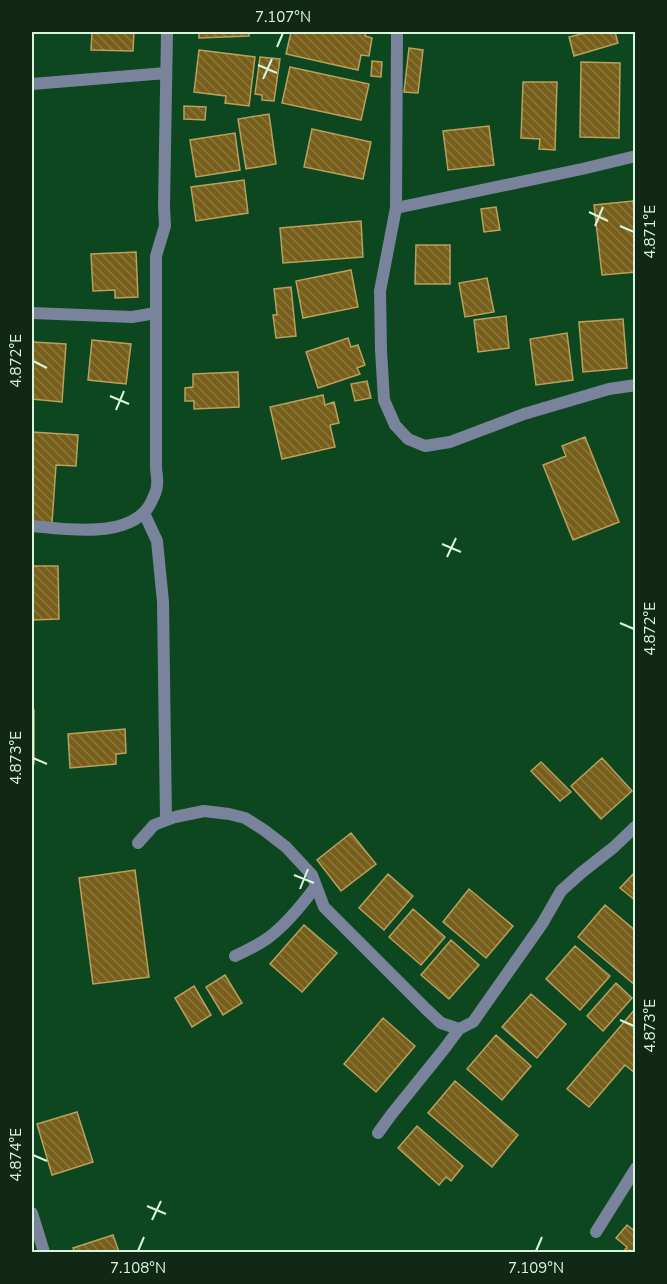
<svg xmlns="http://www.w3.org/2000/svg" width="667" height="1284" font-family="'Nunito Sans',sans-serif">
	<style>
		.building { fill: url(#building-back-hatch); stroke: #b9a05f; stroke-width: 1.5 }
		.lines { fill: none; stroke-linecap: round; stroke-linejoin: round }
		.minor { stroke: #79839c; stroke-width: 12 }
		.ticks { fill: none; stroke: #d9f6dd; stroke-width: 2 }
		.neatline { fill: none; stroke: #d9f6dd; stroke-width: 2 }
		.ticks-label { font-size: 15px; text-anchor: middle; fill: #d9f6dd }
	</style>
	<defs>
		<pattern id="building-back-hatch" width="6" height="6" patternUnits="userSpaceOnUse" patternTransform="scale(1.5)"><rect width="6" height="6" fill="#775f1b"/><path d="M-1 5l2 2M0 0l6 6M5-1l2 2" fill="none" stroke="#8a773c"/></pattern>
	</defs>
	<rect width="100%" height="100%" fill="#0d471f"/>
	<path class="building" d="M92,32H134L133,51L91,50Z
		M199,32H249V36L199,38Z
		M291,32H366L365,36L372,38L369,56L361,55L358,70L286,54Z
		M589,32H615L618,43L574,56L569,37Z
		M409,48L423,50L418,93L404,92Z
		M199,50L255,57L249,106L225,103L226,96L194,92Z
		M260,57L280,59L274,101L262,100V95L255,94Z
		M372,61L382,62L381,77L371,76Z
		M581,62L620,63L619,138L580,137Z
		M290,67L369,84L361,120L282,103Z
		M523,82H557L555,150L539,149L540,139L521,138Z
		M184,106L206,107L205,120L184,119Z
		M269,114L276,164L246,169L238,119Z
		M489,126L494,165L448,170L443,131Z
		M312,129L371,142L363,179L304,167Z
		M235,133L240,170L196,177L190,140Z
		M244,180L248,213L196,221L191,187Z
		M633,201L636,225V272L602,275L594,205Z
		M496,207L500,230L484,232L481,209Z
		M361,221L363,257L283,263L280,228Z
		M416,245H450V284H415Z
		M136,252L138,297L115,298V290L93,291L91,254Z
		M351,270L358,307L303,318L296,281Z
		M487,278L494,312L465,317L459,283Z
		M291,287L296,336L276,338L273,315H277L274,289Z
		M506,316L509,348L478,352L474,320Z
		M623,319L627,368L583,372L579,322Z
		M567,333L573,380L536,385L530,339Z
		M348,338L351,347L358,345L365,365L357,368L360,374L318,388L306,352Z
		M92,340L131,344L126,384L88,380Z
		M33,342L66,344L62,402L32,399Z
		M238,372L239,407L194,409V401H185V388L193,387V374Z
		M367,381L371,398L355,401L351,384Z
		M323,395L325,405L334,402L339,423L330,425L335,447L282,459L270,407Z
		M32,432L78,435L76,466L56,465L52,523L32,522Z
		M585,437L619,522L573,540L543,465L566,456L562,446Z
		M32,566H58L59,619L32,620Z
		M32,710H34V764H32Z
		M125,729L126,753L116,754V764L70,768L68,734Z
		M602,758L632,791L601,819L571,786Z
		M541,762L571,792L560,801L531,771Z
		M351,833L376,864L341,891L317,860Z
		M135,870L149,977L93,984L79,878Z
		M636,871V901L620,888Z
		M388,874L413,896L384,930L359,908Z
		M469,889L513,926L486,958L443,922Z
		M605,905L636,931V986L578,937Z
		M413,909L445,937L421,965L389,937Z
		M304,925L337,953L302,992L270,964Z
		M451,940L479,965L449,999L421,975Z
		M575,946L610,976L580,1010L546,979Z
		M225,975L242,1003L223,1015L206,987Z
		M616,983L632,998L603,1031L587,1016Z
		M194,986L211,1015L192,1027L175,998Z
		M531,994L566,1024L537,1058L502,1027Z
		M636,1008V1074L625,1065L589,1107L567,1089Z
		M383,1018L415,1046L376,1092L344,1064Z
		M496,1035L531,1066L502,1100L467,1069Z
		M455,1081L518,1135L492,1167L428,1113Z
		M77,1112L93,1162L52,1175L37,1124Z
		M417,1126L463,1166L451,1181L446,1177L439,1185L398,1148Z
		M627,1225L636,1232V1252H623L627,1247L616,1238Z
		M113,1235L119,1252H75L73,1248Z"/>
	<g class="lines">
		<path class="minor" d="M397,32L396,208L380,291L381,350L384,400L395,425L408,439L425,446L450,442L524,414L609,389L636,385
			M32,84L166,73
			M396,208L582,169L636,156
			M32,313L132,317L156,313
			M144,513L157,541L163,602L166,820
			M32,526C67,529 137,541 153,498C155,494 157,489 157,485C158,479 156,472 156,467V256L165,226L164,207L167,32
			M138,843L154,825L175,817L204,811L229,814L245,818L264,830L286,847L312,875L324,907L426,1009L441,1023L459,1029
			M235,956C246,951 258,945 268,938C287,924 302,905 316,886
			M378,1133L391,1115L445,1048L459,1029L473,1022L542,924L561,891L581,873L614,847L636,826
			M32,1213L44,1252
			M596,1232L636,1168"/>
	</g>
	<path class="ticks" d="M277,47L283,33M258,65L277,73M263,79L272,59M589,212L608,221M595,226L603,207M620,226L634,232M33,361L47,368M110,396L129,404M116,410L124,391M442,544L461,552M447,557L456,538M620,623L634,629M33,758L47,764M294,875L314,883M300,889L308,869M620,1020L634,1026M33,1155L47,1161M147,1206L166,1214M152,1220L161,1201M138,1251L144,1237M536,1251L542,1237"/>
	<rect width="667" height="1284" fill="none" stroke="#112816" stroke-width="66"/>
	<rect x="33" y="33" width="601" height="1218" class="neatline"/>
	<g class="ticks-label">
		<text x="283" y="22">7.107°N</text>
		<text transform="translate(650 232) rotate(-90)" y="5">4.871°E</text>
		<text transform="translate(16 361) rotate(-90)" y="5">4.872°E</text>
		<text transform="translate(650 629) rotate(-90)" y="5">4.872°E</text>
		<text transform="translate(16 758) rotate(-90)" y="5">4.873°E</text>
		<text transform="translate(650 1026) rotate(-90)" y="5">4.873°E</text>
		<text transform="translate(16 1155) rotate(-90)" y="5">4.874°E</text>
		<text x="138" y="1273">7.108°N</text>
		<text x="536" y="1273">7.109°N</text>
	</g>
</svg>
